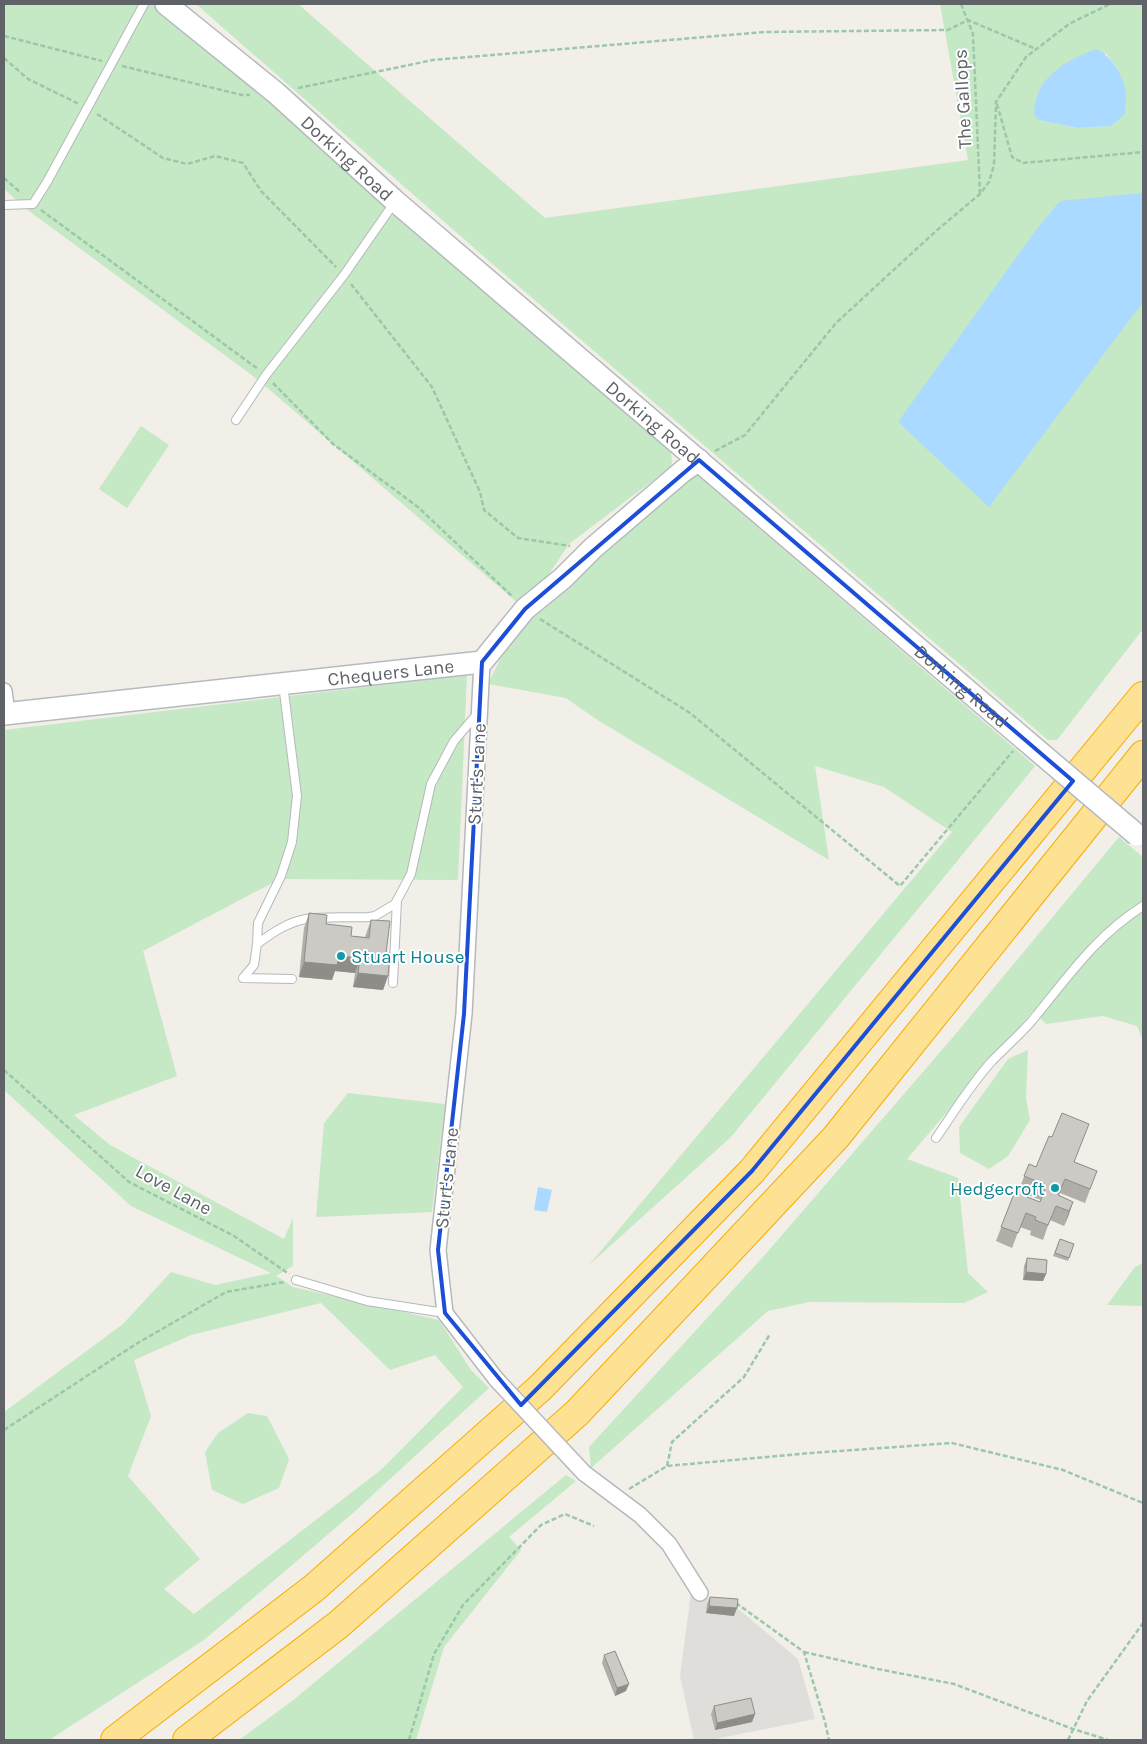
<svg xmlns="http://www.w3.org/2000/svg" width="1147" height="1744" font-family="Karla,sans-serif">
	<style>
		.industrial { fill: #e0deda }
		.green { fill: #c5e8c5; fill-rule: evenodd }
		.water { fill: #aadaff }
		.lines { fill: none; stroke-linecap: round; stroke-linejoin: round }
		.lane-casing { stroke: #b5b8bc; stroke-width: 10 }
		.street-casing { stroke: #b5b8bc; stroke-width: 18 }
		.secondary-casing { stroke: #b6babf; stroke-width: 24 }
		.highway-casing { stroke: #f9ab00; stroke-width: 30 }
		.path { stroke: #9cc7a9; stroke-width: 2.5; stroke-dasharray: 5 2.5; stroke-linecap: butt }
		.lane { stroke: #fff; stroke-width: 8 }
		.street { stroke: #fff; stroke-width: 15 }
		.secondary { stroke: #fff; stroke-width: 21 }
		.highway { stroke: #fde293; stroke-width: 28 }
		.street-bridge-casing { stroke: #b5b8bc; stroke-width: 18; stroke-linecap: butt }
		.secondary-bridge-casing { stroke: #b6babf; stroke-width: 24; stroke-linecap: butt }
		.street-bridge { stroke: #fff; stroke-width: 15 }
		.secondary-bridge { stroke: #fff; stroke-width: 21 }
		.wall { fill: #afaea9; fill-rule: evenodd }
		.shaded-wall { fill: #8f8d8a }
		.building { fill: #cccac5; stroke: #8f8d8a }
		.marked { fill: none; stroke: #1d4ed8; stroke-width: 4; stroke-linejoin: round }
		.culture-dot { fill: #0f9aa8; stroke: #fff; stroke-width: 2 }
		.labels { text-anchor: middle; stroke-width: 4; stroke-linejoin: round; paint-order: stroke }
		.street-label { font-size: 19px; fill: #5f6368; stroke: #fff }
		.culture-label { font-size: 19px; fill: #0d838f; stroke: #fff; text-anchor: start }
	</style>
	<rect width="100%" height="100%" fill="#f1efe8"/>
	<path class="industrial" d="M691,1593L735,1606L798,1659L815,1719L711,1740H694L680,1676Z"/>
	<path class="green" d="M4,4H160L671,449L672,466L569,544L527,607L688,467L1035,766L731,1137L589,1265L952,832L884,787L815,766L829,860L596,719L566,698L488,684L525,609L257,379L29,211L4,189Z
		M196,4H298L545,218L968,160L940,4H1143V629L1057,740H1048L489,261ZM1106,53L1118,70L1122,82L1111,126L1078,128L1038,120Z
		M141,426L169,445L127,508L99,489Z
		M467,675L458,880L280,879L143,951L177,1076L74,1115L110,1145L284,1239L293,1218V1266L276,1276L293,1287L439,1320L471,1370L489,1388L353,1513L204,1640L49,1740H4V1412L123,1324L171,1272L215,1285L271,1273L131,1206L4,1090V730ZM321,1303L390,1370L435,1355L463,1387L382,1469L194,1614L164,1589L200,1559L128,1476L151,1416L134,1360L191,1335Z
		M1119,837L1143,857V1040L1137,1026L1103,1016L1046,1024L1033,1011L907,1159L958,1178L968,1273L988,1292L964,1303L809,1302L768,1311L591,1468L589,1447L763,1257L954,1036Z
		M1028,1050L1026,1098L1030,1120L1008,1156L989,1169L960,1153L959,1127L1008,1059Z
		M348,1093L445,1104L432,1212L316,1217L324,1123Z
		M1143,1263V1306L1107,1305L1135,1267Z
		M248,1413L267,1416L289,1459L279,1488L243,1504L212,1490L205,1452L218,1433Z
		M566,1475L576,1481L509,1537L521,1550L444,1647L416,1740H239L292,1701Z"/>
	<path class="water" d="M1096,49C1112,56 1124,76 1126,94C1126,100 1125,107 1125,114L1111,126L1078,128L1038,120L1034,114C1035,77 1065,61 1096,49Z
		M1142,193L1143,302L989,507L898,422L1036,230L1060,201Z
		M538,1187L552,1190L547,1212L534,1210Z"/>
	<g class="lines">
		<g class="lane-casing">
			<path id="lane" d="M4,205L33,204L47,182L144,4
				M236,420L266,375L344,275L394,203
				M257,944L258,923L281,876L292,842L297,796L283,684
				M243,978L254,965L257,944C272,933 288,922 306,919C326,916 349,918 369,917L375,916L395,904L411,874L431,784L454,741L477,714
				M243,978L292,979
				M393,983L397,900
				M936,1138C954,1112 971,1084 992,1061C1005,1048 1018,1036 1030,1023C1066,980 1094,937 1143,906
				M296,1280L367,1301L445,1313"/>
		</g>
		<g class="street-casing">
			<path id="street" d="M482,662L464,1014L438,1250L445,1313L496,1379
				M4,691L7,713
				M584,1473L640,1515L669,1544L700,1593"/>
		</g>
		<g class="secondary-casing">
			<g id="secondary">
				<path id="s1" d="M166,4L276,93L395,201L1024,739"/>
				<path id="s2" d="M4,714L482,662L525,609L563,578L593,548L683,471L699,460"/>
			</g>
		</g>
		<g class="highway-casing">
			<path id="highway" d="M115,1740L314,1588L540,1388L752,1171L1143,696
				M187,1740L338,1625L577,1413L836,1137L1143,755"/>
		</g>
		<path class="path" d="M961,4L973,34L980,194
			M4,36L102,61
			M4,58L28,79L79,104
			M122,66L242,95H250
			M298,88L433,60L764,32L948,30L968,20L1036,49
			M997,104L1012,157L1023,163L1143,152
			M97,114L163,158L187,164L215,156L243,163L261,191L336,267
			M4,178L21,193
			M41,210L258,369
			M351,284L432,387L480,492L484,510L518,538L570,546
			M273,383L333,444L418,507L513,597
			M715,451L745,435L836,323L936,231L980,194L989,182L994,165L996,102L1026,57L1069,24L1110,4
			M540,619L690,713L900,886L1013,751
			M4,1070L129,1182L234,1236L289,1274
			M4,1430L136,1344L226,1292L285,1282
			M667,1466L672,1442L744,1377L770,1334
			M629,1489L667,1466L811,1453L952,1443L1063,1470L1143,1503
			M736,1603L804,1652L825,1722L829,1740
			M804,1652L878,1669L954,1684L1073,1729L1108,1740
			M409,1740L434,1654L463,1605L541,1525L565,1514L594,1526
			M1068,1740L1087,1701L1143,1623"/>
		<use href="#lane" class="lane"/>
		<use href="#street" class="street"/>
		<use href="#secondary" class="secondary"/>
		<use href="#highway" class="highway"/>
		<g class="street-bridge-casing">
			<path id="street-bridge" d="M496,1379L584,1473"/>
		</g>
		<g class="secondary-bridge-casing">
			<path id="secondary-bridge" d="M1024,739L1137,835"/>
		</g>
		<use href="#street-bridge" class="street-bridge"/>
		<use href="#secondary-bridge" class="secondary-bridge"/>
	</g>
	<path class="wall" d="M309,913L326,924L351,936L365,937L371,920L386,953L388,976L383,990L353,987L355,973L335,971L332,980L299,977L304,928Z
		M1075,1162L1097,1171L1085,1203L1060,1193L1059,1195L1073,1202L1064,1226L1050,1220L1043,1240L1030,1235L1031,1231L1020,1227L1012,1248L996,1241L1017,1186L1020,1187L1029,1164L1036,1167ZM1028,1195L1041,1200L1040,1202L1027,1197Z
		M1060,1239L1074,1244L1068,1261L1053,1256Z
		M1027,1258L1046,1274L1043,1281L1023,1280L1024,1266Z
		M710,1597L734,1616L706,1613L707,1604Z
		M604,1655L626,1691L615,1696L602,1663Z
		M714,1706L755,1714L752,1722L715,1730L711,1714Z"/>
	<path class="shaded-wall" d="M339,956L360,958L355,973L335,971L332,980L299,977L304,962Z
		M358,973L388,976L383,990L353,987Z
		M1073,1202L1068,1217L1064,1226L1069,1211Z
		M1026,1272L1046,1274L1043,1281L1023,1280Z
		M709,1606L737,1608L734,1616L706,1613Z
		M629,1684L626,1691L615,1696L617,1688Z
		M755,1714L752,1722L715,1730L717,1723Z"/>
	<path class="building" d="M309,913L327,915L326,924L352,927L351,936L369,938L371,920L390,921L386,953H390L388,976L358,973L360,958L339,956L337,965L304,962Z
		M1062,1113L1089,1124L1074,1162L1097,1171L1090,1189L1065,1179L1058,1195L1073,1202L1069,1211L1056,1206L1048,1225L1035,1220L1036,1217L1026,1213L1018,1233L1001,1227L1017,1186L1030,1191L1027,1197L1040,1202L1046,1185L1024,1176L1029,1164L1036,1167L1049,1136L1052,1137Z
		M1060,1239L1074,1244L1069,1258L1055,1253Z
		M1027,1258L1047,1260L1046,1274L1026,1272Z
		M710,1597L738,1599L737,1608L709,1606Z
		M615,1651L629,1684L617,1688L604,1655Z
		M751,1698L755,1714L717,1723L714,1706Z"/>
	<path class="marked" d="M699,460L1073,781L752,1171L521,1405L445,1313L438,1250L464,1014L482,662L525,609Z"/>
	<g class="culture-dot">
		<circle cx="341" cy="956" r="5"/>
		<circle cx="1055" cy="1188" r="5"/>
	</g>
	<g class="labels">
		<g class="street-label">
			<text transform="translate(962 99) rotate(-93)" y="7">The Gallops</text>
			<text dy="7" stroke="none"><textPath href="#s1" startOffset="238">Dorking Road</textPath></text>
			<text dy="7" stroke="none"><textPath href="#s1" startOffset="642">Dorking Road</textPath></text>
			<text dy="7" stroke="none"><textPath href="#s2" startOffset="389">Chequers Lane</textPath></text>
			<text dy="7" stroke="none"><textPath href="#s1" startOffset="1048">Dorking Road</textPath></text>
			<text transform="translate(476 774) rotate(-87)" y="7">Sturt's Lane</text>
			<text transform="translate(446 1178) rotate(-84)" y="7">Sturt's Lane</text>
			<text transform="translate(174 1189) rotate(29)" y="7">Love Lane</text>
		</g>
		<g class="culture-label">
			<text x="351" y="963">Stuart House</text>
			<text x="1045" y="1195" text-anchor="end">Hedgecroft</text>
		</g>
	</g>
	<rect width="1147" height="1744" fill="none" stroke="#5f6368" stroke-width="10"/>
</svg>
